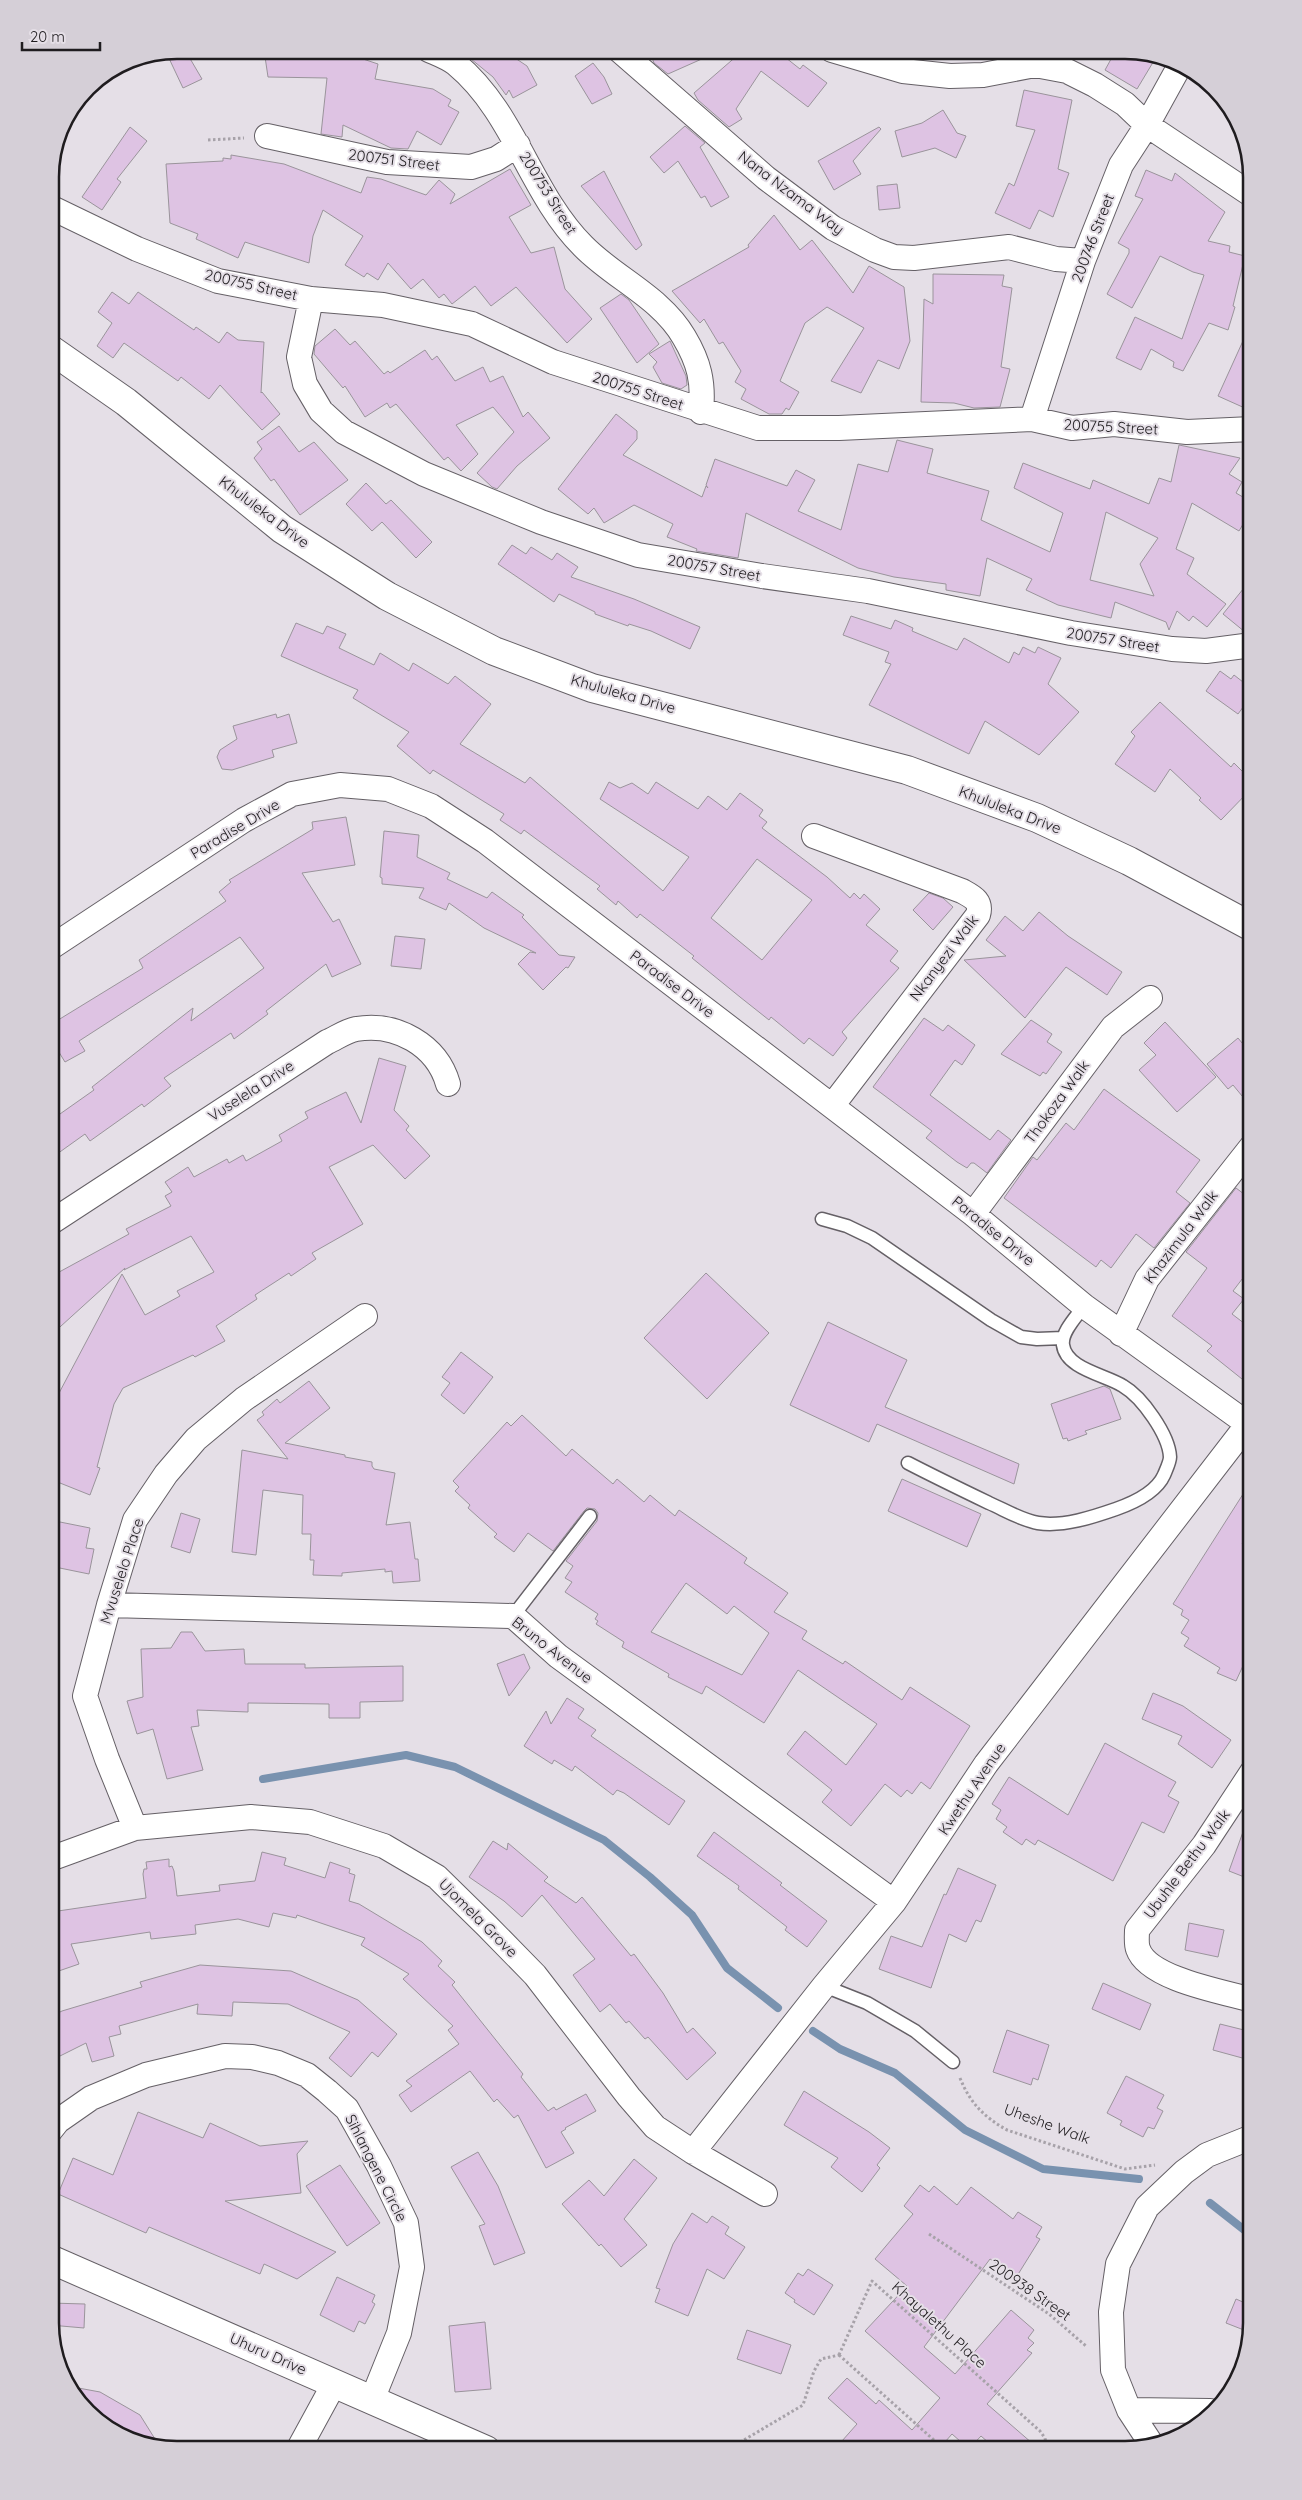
<svg xmlns="http://www.w3.org/2000/svg" width="1302" height="2500" font-family="Quicksand,sans-serif">
	<style>
		.lines { fill: none; stroke-linecap: round; stroke-linejoin: round }
		.stream { stroke: #7992af; stroke-width: 8 }
		.building { fill: #dec3e3; stroke: #9a949b; fill-rule: evenodd }
		.service-casing { stroke: #656066; stroke-width: 15 }
		.minor-casing { stroke: #656066; stroke-width: 26 }
		.tertiary-casing { stroke: #656066; stroke-width: 30 }
		.path { stroke: #a7a2a9; stroke-width: 3; stroke-dasharray: 2.5 2.5; stroke-linecap: butt }
		.service { stroke: #fff; stroke-width: 12 }
		.minor { stroke: #fff; stroke-width: 24 }
		.tertiary { stroke: #fff; stroke-width: 28 }
		.labels { text-anchor: middle; stroke-width: 4; stroke-linejoin: round; paint-order: stroke }
		.street-label { font-size: 15px; fill: #1f1c1f; stroke: #e5dfe7 }
		.rim { fill: none; stroke: #1f1c1f; stroke-width: 2.5 }
	</style>
	<rect width="100%" height="100%" fill="#e5dfe7"/>
	<g class="lines">
		<path class="stream" d="M263,1779L406,1755L455,1767L604,1840L650,1877L692,1915L727,1968L778,2008
			M813,2031L840,2049L895,2073L965,2130L1043,2169L1139,2179
			M1210,2203L1252,2236"/>
	</g>
	<path class="building" d="M177,50H185L202,79L183,88L166,52Z
		M264,50L342,51L364,56L363,59L378,64L375,79L433,89L451,100L448,106L459,112L441,145L417,131L408,149L391,148L343,125L342,137L321,134L327,78L268,77Z
		M460,50H503L527,66L537,85L513,98L509,90L506,95L493,77Z
		M649,50H722L668,74L654,63Z
		M734,50H776L800,69L803,65L827,83L808,107L761,71L736,109L742,119L729,127L698,100L694,93L739,54Z
		M1116,50H1133L1155,59L1137,89L1105,70Z
		M593,63L604,77L612,94L592,104L575,76Z
		M1024,90L1072,100L1058,169L1069,173L1053,217L1039,210L1030,229L995,213L1009,183L1014,186L1035,130L1016,126Z
		M943,110L957,133L966,136L956,158L935,148L902,157L895,131L922,123Z
		M685,126L705,143L700,147L729,197L711,207L705,196L701,198L678,161L664,173L650,157Z
		M130,127L147,141L117,179L121,182L102,210L82,197Z
		M879,127L881,129L853,161L861,174L834,190L818,161Z
		M231,155L284,164L361,193L367,177L381,179L426,195L439,180L455,194L450,204L510,169L531,205L509,217L531,253L554,247L565,289L592,319L567,343L516,287L491,306L475,286L452,304L444,294L439,298L423,279L411,289L388,263L378,280L367,273L364,277L345,265L363,236L323,210L313,236L309,263L245,242L238,258L196,239L198,234L170,223L166,164L223,161V158L231,159Z
		M1146,170L1172,181L1175,173L1225,212L1208,241L1230,246L1229,252L1245,256L1233,306L1235,307L1228,330L1209,323L1183,371L1173,367L1174,362L1151,349L1141,370L1116,358L1135,317L1182,339L1204,275L1193,272L1160,256L1132,308L1107,294L1129,253V249L1118,243L1143,199L1135,196Z
		M604,171L642,245L636,250L581,186Z
		M897,184L900,208L879,210L877,186Z
		M774,215L800,250L812,240L853,293L869,266L904,287L910,341L899,369L878,360L861,393L831,381L864,328L827,307L805,323L780,381L799,392L789,410L786,408L782,414H769L741,399L746,389L735,382L741,371L723,342L719,344L704,319L700,323L672,291L749,247L748,245Z
		M933,274L1004,275L1002,286L1012,288L1001,367L1010,369L1000,407L974,408L954,403L921,402L924,299L933,304Z
		M112,292L129,304L138,292L194,330L196,327L219,343L227,332L238,340L264,342L261,393L262,392L280,414L262,430L220,385L209,399L181,377L178,381L124,343L113,358L97,346L112,323L98,312Z
		M621,294L629,300L659,344L637,363L600,308Z
		M1252,321V398L1247,409L1218,396Z
		M335,329L350,345L355,341L384,374L388,371L390,373L425,350L432,360L437,356L455,381L483,367L490,382L503,376L523,417L528,412L550,438L517,466L497,489L492,487L477,473L514,432L493,407L456,425L478,454L461,471L448,457L444,460L396,404L390,408L387,403L365,417L345,386L343,388L314,354L315,346Z
		M670,341L686,376L687,385L681,389L662,383L653,367L657,362L649,354Z
		M616,414L637,431V439L623,455L702,497L706,486L708,488L706,485L715,459L787,486L796,470L815,480L798,511L841,530L858,464L888,472L897,440L933,449L927,473L989,491L981,520L1050,552L1063,513L1014,488L1023,463L1090,489L1093,480L1149,504L1159,478L1171,482L1179,445L1184,446L1240,458L1229,474L1242,482L1236,493L1248,500L1245,504L1252,509L1239,531L1192,503L1176,549L1194,558L1187,574L1226,604L1207,627L1193,616L1189,621L1177,611L1169,630L1166,622L1115,602L1111,618L1058,605L1026,590L1032,579L987,558L980,596L946,590V584L894,577L858,568L746,513L738,558L696,551L697,549L667,537L673,524L634,505L604,523L594,508L588,514L558,489ZM1106,512L1158,538L1140,564L1154,596L1090,580Z
		M279,426L299,452L314,442L348,480L300,515L274,479L271,481L254,458L262,449L257,442Z
		M366,483L386,504L391,500L432,542L416,558L382,522L372,531L346,504Z
		M512,545L526,554L531,547L552,560L557,553L578,567L571,577L634,599L700,627L690,649L651,631L629,624L628,626L595,614V612L559,594L554,602L498,564Z
		M1252,578V632H1245L1223,614Z
		M851,616L891,629L895,620L913,628L912,631L957,650L964,638L1009,663L1014,652L1019,655L1023,647L1035,653L1038,647L1061,658L1048,684L1079,712L1039,755L985,721L969,754L869,705L891,664L885,662L889,652L843,635Z
		M296,623L323,634L327,626L346,634L339,648L374,665L380,653L409,671L413,663L448,684L455,676L491,704L460,744L525,783L530,777L663,891L689,857L600,799L609,782L620,788L632,783L648,794L656,782L698,809L708,796L727,810L740,793L763,810L759,816L767,822L762,828L827,877L850,898L854,893L860,899L864,894L880,909L866,925L898,951L890,961L899,968L842,1032L847,1038L833,1056L809,1038L804,1044L771,1017L769,1020L740,997L692,958L694,956L640,914L637,918L618,901L616,905L597,889L600,886L524,830L521,834L500,820L504,814L433,770L430,774L397,746L409,732L353,698L358,690L281,656ZM757,859L812,900L762,960L711,918Z
		M1220,671L1231,679L1234,675L1252,689V695L1238,714L1206,691Z
		M1160,702L1231,767L1234,763L1252,781V788L1221,820L1199,800L1201,798L1170,769L1155,792L1115,764L1135,736L1131,732Z
		M276,714L277,718L289,714L297,743L272,750L274,757L232,770L222,769L217,757L220,750L237,739L233,726Z
		M346,817L355,865L302,873L333,922L339,919L361,964L332,977L326,964L266,1011L268,1014L234,1039L231,1033L164,1078L171,1086L144,1107L142,1104L90,1141L85,1134L50,1159V1121L94,1090L92,1087L193,1008L191,1021L264,968L240,937L79,1041L85,1051L65,1062L57,1049L50,1054V1025L143,968L139,960L226,901L219,892L231,882L229,880L313,829L312,822Z
		M384,831L419,835L417,857L450,873L447,879L487,898L492,892L524,915L522,917L559,955L575,957L568,968L566,967L543,990L518,964L530,952L536,953L484,928L449,903L446,910L419,898L424,888L382,884V878L380,877Z
		M929,893L943,898L953,907L933,930L913,910Z
		M1039,912L1068,936L1122,972L1107,995L1066,967L1025,1018L964,960L1006,956L986,940L1005,916L1023,931Z
		M395,936L425,939L421,969L391,966Z
		M924,1018L943,1031L948,1025L975,1045L962,1065L955,1060L930,1095L990,1140L998,1130L1011,1140L987,1173L974,1163H971L967,1168L957,1162L926,1138L932,1131L873,1087Z
		M1031,1020L1052,1034L1047,1042L1062,1052L1046,1074L1043,1072L1040,1076L1001,1054Z
		M1165,1022L1216,1077L1177,1112L1139,1070L1156,1055L1144,1043Z
		M1238,1038L1252,1055V1108L1233,1085L1228,1089L1207,1064Z
		M379,1058L406,1066L394,1110L409,1126L406,1130L430,1156L405,1179L373,1145L329,1167L363,1224L312,1253L316,1259L291,1276L289,1273L255,1295L257,1299L216,1326L225,1341L195,1357L193,1355L123,1388L114,1404L97,1467L100,1468L90,1495L50,1479V1414L56,1395H58L122,1274L145,1315L180,1296L177,1291L214,1272L191,1236L124,1270L125,1268L50,1336V1277L129,1234L126,1229L171,1206L165,1196L172,1192L165,1182L188,1167L194,1177L227,1159L229,1163L243,1155L246,1161L282,1141L279,1135L308,1118L305,1112L346,1092L361,1123Z
		M1104,1089L1200,1160L1176,1192L1190,1203L1154,1248L1136,1234L1111,1268L1101,1260L1096,1267L1004,1198L1033,1157L1037,1160L1066,1123L1074,1130Z
		M1236,1188L1252,1200V1266L1233,1291L1244,1299L1232,1314L1249,1327L1243,1333L1252,1340V1387L1207,1351L1212,1346L1172,1316L1207,1268L1186,1252Z
		M706,1273L769,1333L707,1399L644,1338Z
		M828,1322L907,1360L885,1407L1019,1464L1014,1484L877,1424L869,1442L790,1405Z
		M461,1352L493,1377L464,1414L441,1395L450,1383L442,1377Z
		M309,1381L330,1408L285,1443L345,1455V1457L372,1462V1466L374,1469L395,1473L386,1525L410,1522L415,1559H418L420,1581L393,1583L392,1571L385,1572V1569L342,1573V1576L313,1575L314,1560H310L311,1534H302L303,1495L263,1490L256,1555L232,1552L242,1450L288,1459L257,1420L264,1415L262,1412L277,1399L280,1403Z
		M1104,1386L1110,1389L1121,1419L1085,1431L1087,1434L1068,1441L1067,1438L1063,1439L1051,1404Z
		M522,1415L566,1456L572,1449L613,1484L617,1479L644,1502L650,1495L675,1516L679,1510L747,1558L744,1563L788,1593L774,1612L807,1631L802,1639L843,1664L845,1661L902,1700L910,1687L970,1726L930,1789L921,1782L912,1794L907,1790L901,1797L885,1784L851,1826L822,1802L832,1790L787,1754L805,1731L846,1765L877,1724L798,1670L764,1723L706,1686L702,1694L668,1677L669,1674L622,1647L624,1642L596,1624L598,1621L595,1619L598,1614L565,1592L572,1582L565,1578L573,1566L566,1561L597,1521L598,1513L595,1509L587,1508L584,1511L553,1551L528,1533L514,1552L494,1537L497,1534L468,1508L470,1505L455,1491L459,1487L453,1481L507,1422L511,1426ZM686,1583L727,1614L734,1606L769,1633L742,1675L651,1632Z
		M902,1479L981,1514L967,1547L888,1511Z
		M1252,1480V1530L1242,1544L1252,1551V1659L1247,1657L1236,1681L1217,1673L1220,1668L1184,1646L1189,1638L1181,1633L1189,1620L1181,1615L1183,1610L1173,1604Z
		M181,1513L200,1519L190,1553L171,1547Z
		M50,1520L90,1528L86,1548L94,1549L89,1574L50,1566Z
		M181,1632H192L205,1651L244,1649L245,1664H305V1668L403,1666V1701L360,1702V1718H329V1704L248,1703V1712L197,1710L199,1726L191,1727L203,1770L167,1779L153,1729L137,1734L127,1701L143,1697L141,1649L171,1648Z
		M524,1654L530,1668L509,1696L497,1664Z
		M1153,1693L1183,1706L1231,1740L1212,1768L1178,1744L1182,1736L1142,1719Z
		M567,1698L584,1709L578,1718L596,1730L591,1736L685,1801L669,1825L624,1793L617,1790L613,1795L575,1766L572,1771L554,1760L552,1764L524,1746L546,1711L551,1724Z
		M1105,1743L1176,1782L1168,1796L1179,1802L1164,1833L1142,1822L1113,1881L1038,1840L1035,1845L1026,1839L1022,1845L1003,1832L1007,1827L996,1819L1001,1810L992,1804L1009,1777L1068,1815Z
		M1249,1815L1252,1816V1880L1229,1871Z
		M714,1832L782,1883L780,1885L827,1921L807,1947L785,1930L787,1927L738,1889L739,1886L697,1856Z
		M493,1841L507,1850L508,1843L548,1877L544,1881L576,1903L582,1897L631,1956L634,1954L663,1993L687,2033L693,2028L716,2053L687,2080L648,2037L645,2039L629,2021L626,2023L610,2004L600,2012L573,1975L595,1959L542,1895L522,1917L504,1901L469,1877Z
		M262,1852L286,1858L284,1865L325,1878L330,1862L350,1869L349,1873L355,1875L349,1901L359,1904L422,1942L442,1961L438,1966L455,1982L452,1985L523,2074L521,2077L548,2111L554,2107L556,2110L586,2094L596,2111L565,2128L566,2129L561,2132L574,2153L546,2168L518,2115L514,2118L497,2099L494,2102L470,2071L411,2112L399,2095L412,2086L406,2081L459,2044L448,2030L453,2026L403,1979L409,1974L361,1945L365,1938L297,1915L296,1918L273,1913L269,1927L238,1919L195,1925L196,1934L151,1939L150,1932L71,1944L79,1964L50,1974V1894L58,1911L146,1898L143,1874L144,1869H147L146,1862L169,1859V1867L172,1866L174,1871L177,1896L220,1891L219,1885L255,1881Z
		M958,1868L996,1885L981,1922L976,1920L966,1942L949,1934L931,1988L879,1969L891,1936L922,1947L944,1894L946,1895Z
		M1189,1923L1224,1930L1218,1957L1185,1950Z
		M200,1965L291,1971L358,2000L397,2034L378,2057L372,2052L351,2077L329,2058L350,2032L288,2004L233,2002L232,2016L197,2014L198,2004L119,2026L121,2034L109,2037L114,2056L92,2062L86,2043L50,2061V2017L62,2011L142,1987L140,1982Z
		M1103,1983L1151,2004L1140,2030L1092,2009Z
		M1220,2024L1252,2032L1246,2059L1213,2050Z
		M1007,2030L1049,2045L1038,2080L1033,2078L1031,2085L993,2072Z
		M1126,2076L1164,2095L1157,2108L1163,2111L1154,2129L1148,2127L1143,2137L1120,2125L1122,2121L1107,2113Z
		M804,2091L869,2132L890,2148L877,2165L880,2168L862,2192L831,2167L838,2158L784,2125Z
		M138,2112L203,2138L210,2123L260,2146L308,2141L297,2154L301,2193L225,2201L336,2252L297,2279L264,2264L260,2274L149,2227L146,2233L58,2194L73,2158L113,2175Z
		M478,2152L498,2186L525,2253L494,2265L479,2226L485,2224L451,2167Z
		M634,2159L657,2178L624,2219L647,2245L621,2267L601,2244L599,2246L562,2204L589,2180L604,2196Z
		M340,2165L380,2223L347,2246L306,2186Z
		M920,2185L929,2192L934,2186L957,2205L971,2187L1013,2219L1018,2212L1042,2227L1036,2237L1040,2239L1017,2276L990,2259L924,2347L955,2374L1011,2310L1034,2330L1028,2338L1034,2343L1027,2350L1032,2353L987,2404L1040,2450H997L981,2436L969,2449L952,2434L938,2450H834L857,2424L828,2398L847,2378L876,2404L879,2400L912,2430L940,2398L865,2331L907,2286L875,2259L913,2214L904,2206Z
		M692,2213L707,2223L712,2216L729,2227L725,2234L745,2247L724,2279L707,2269L688,2316L655,2302L660,2289L656,2288L673,2244Z
		M808,2269L833,2285L814,2315L794,2302L795,2300L785,2293L798,2273L803,2276Z
		M337,2277L375,2295L372,2302L375,2304L365,2324L359,2321L354,2332L320,2315Z
		M1236,2299L1252,2306V2323L1249,2332L1226,2323Z
		M50,2303L85,2304L84,2328L50,2325Z
		M485,2322L491,2389L455,2392L449,2326Z
		M747,2330L791,2345L781,2374L737,2359Z
		M73,2387L100,2392L140,2415L160,2447L106,2428Z"/>
	<g class="lines">
		<g class="service-casing">
			<path id="service" d="M822,1219L847,1226L872,1238L991,1320L1021,1337L1037,1339L1063,1338
				M908,1463C935,1477 962,1490 989,1503C1005,1510 1021,1520 1038,1523C1063,1527 1093,1517 1116,1509C1133,1503 1156,1493 1164,1475C1166,1470 1170,1462 1170,1457C1169,1435 1142,1397 1123,1386C1106,1375 1066,1369 1063,1345C1061,1332 1077,1316 1084,1306
				M513,1616L590,1516
				M824,1986L867,2003L915,2031L953,2062"/>
		</g>
		<g class="minor-casing">
			<path id="minor" d="M429,50C438,54 449,58 456,64C515,113 530,193 583,246C614,278 661,297 684,337C699,362 704,382 701,412
				M619,50L766,178L833,228L875,250L894,257L914,258L1009,247L1056,259L1083,261
				M832,50L903,71L950,76L983,75L1035,65L1067,71L1095,85L1125,104L1147,125L1252,195
				M267,136L387,162L471,167L496,159L518,145
				M50,207L137,249L218,281L311,299L383,305L472,324L553,362L758,428H839L1032,419L1072,428L1114,424L1187,432L1252,429
				M311,299L299,357L305,384L321,411L344,432L424,474L541,522L638,555L762,576L868,591L1071,633L1172,649L1206,651L1252,645
				M1032,419L1083,261L1121,165L1147,125L1179,67
				M814,836L962,891C973,897 982,901 978,915L832,1106
				M50,948L244,820L292,794L340,785L388,789L431,806L485,841L973,1214L1084,1306L1252,1427
				M973,1214L1113,1027L1150,998
				M50,1223L327,1042C336,1038 346,1031 356,1029C396,1022 437,1045 448,1084
				M1121,1334L1147,1279L1252,1146
				M109,1605L513,1616L558,1656L894,1902
				M135,1828L107,1759L85,1696L109,1605L135,1520L166,1474L196,1439L244,1399L365,1316
				M50,1859L135,1828L251,1817L310,1822L384,1846L437,1877L487,1926L535,1975L629,2097L655,2127L693,2152L765,2194
				M1252,2000C1224,1992 1148,1979 1138,1949C1136,1944 1137,1935 1137,1930L1204,1845L1252,1772
				M50,2131L58,2121L91,2098L146,2075L225,2056L252,2057L278,2063L307,2075L327,2091L347,2109L379,2166L406,2223L412,2267L399,2333L372,2400
				M693,2152L824,1986L894,1902L986,1764L1248,1424
				M1129,2410L1210,2411
				M1152,2445L1129,2410L1113,2370L1111,2312L1118,2264L1147,2207L1184,2172L1207,2155L1252,2137
				M298,2450L334,2384"/>
		</g>
		<g class="tertiary-casing">
			<path id="tertiary" d="M50,349L126,402L282,529L387,596L494,651L592,688L907,770L1037,818L1129,861L1252,927
				M50,2259L486,2450"/>
		</g>
		<path class="path" d="M208,140L244,138
			M960,2078C970,2103 984,2117 1007,2130L1125,2169L1155,2165
			M929,2234L1049,2314L1086,2346
			M839,2355L872,2281L1040,2431L1045,2438L1047,2450
			M839,2355L945,2450
			M727,2450L803,2405L814,2371L821,2359L839,2355"/>
		<use href="#service" class="service"/>
		<use href="#minor" class="minor"/>
		<use href="#tertiary" class="tertiary"/>
	</g>
	<g class="labels">
		<g class="street-label">
			<text transform="translate(394 160) rotate(7)" y="5">200751 Street</text>
			<text transform="translate(548 193) rotate(58)" y="5">200753 Street</text>
			<text transform="translate(791 193) rotate(37)" y="5">Nana Nzama Way</text>
			<text transform="translate(1093 238) rotate(-69)" y="5">200746 Street</text>
			<text transform="translate(251 285) rotate(13)" y="5">200755 Street</text>
			<text transform="translate(638 391) rotate(18)" y="5">200755 Street</text>
			<text transform="translate(1111 427) rotate(3)" y="5">200755 Street</text>
			<text transform="translate(264 512) rotate(37)" y="5">Khululeka Drive</text>
			<text transform="translate(714 568) rotate(10)" y="5">200757 Street</text>
			<text transform="translate(1113 640) rotate(9)" y="5">200757 Street</text>
			<text transform="translate(623 694) rotate(16)" y="5">Khululeka Drive</text>
			<text transform="translate(1010 810) rotate(21)" y="5">Khululeka Drive</text>
			<text transform="translate(235 829) rotate(-31)" y="5">Paradise Drive</text>
			<text transform="translate(944 958) rotate(-53)" y="5">Nkanyezi Walk</text>
			<text transform="translate(672 984) rotate(37)" y="5">Paradise Drive</text>
			<text transform="translate(251 1091) rotate(-33)" y="5">Vuselela Drive</text>
			<text transform="translate(1057 1102) rotate(-54)" y="5">Thokoza Walk</text>
			<text transform="translate(993 1231) rotate(39)" y="5">Paradise Drive</text>
			<text transform="translate(1181 1237) rotate(-53)" y="5">Khazimula Walk</text>
			<text transform="translate(122 1571) rotate(-72)" y="5">Mvuselelo Place</text>
			<text transform="translate(552 1650) rotate(38)" y="5">Bruno Avenue</text>
			<text transform="translate(972 1789) rotate(-56)" y="5">Kwethu Avenue</text>
			<text transform="translate(1187 1864) rotate(-53)" y="5">Ubuhle Bethu Walk</text>
			<text transform="translate(478 1918) rotate(45)" y="5">Ujomela Grove</text>
			<text transform="translate(1047 2124) rotate(20)" y="5">Uheshe Walk</text>
			<text transform="translate(376 2168) rotate(63)" y="5">Sihlangene Circle</text>
			<text transform="translate(1030 2290) rotate(35)" y="5">200938 Street</text>
			<text transform="translate(939 2325) rotate(42)" y="5">Khayalethu Place</text>
			<text transform="translate(268 2354) rotate(24)" y="5">Uhuru Drive</text>
		</g>
	</g>
	<path d="M0 0H1302V2500H0ZM177 59H1125A118 118 0 0 1 1243 177V2323A118 118 0 0 1 1125 2441H177A118 118 0 0 1 59 2323V177A118 118 0 0 1 177 59Z" fill="#d5cfd7" fill-rule="evenodd"/>
	<path class="rim" d="M177 59H1125A118 118 0 0 1 1243 177V2323A118 118 0 0 1 1125 2441H177A118 118 0 0 1 59 2323V177A118 118 0 0 1 177 59Z"/>
	<path d="M22 42v8h78v-8" fill="none" stroke="#1f1c1f" stroke-width="2.5"/>
	<text x="30" y="42" font-size="15" fill="#1f1c1f" stroke="#e5dfe7" stroke-width="4" paint-order="stroke">20 m</text>
</svg>
